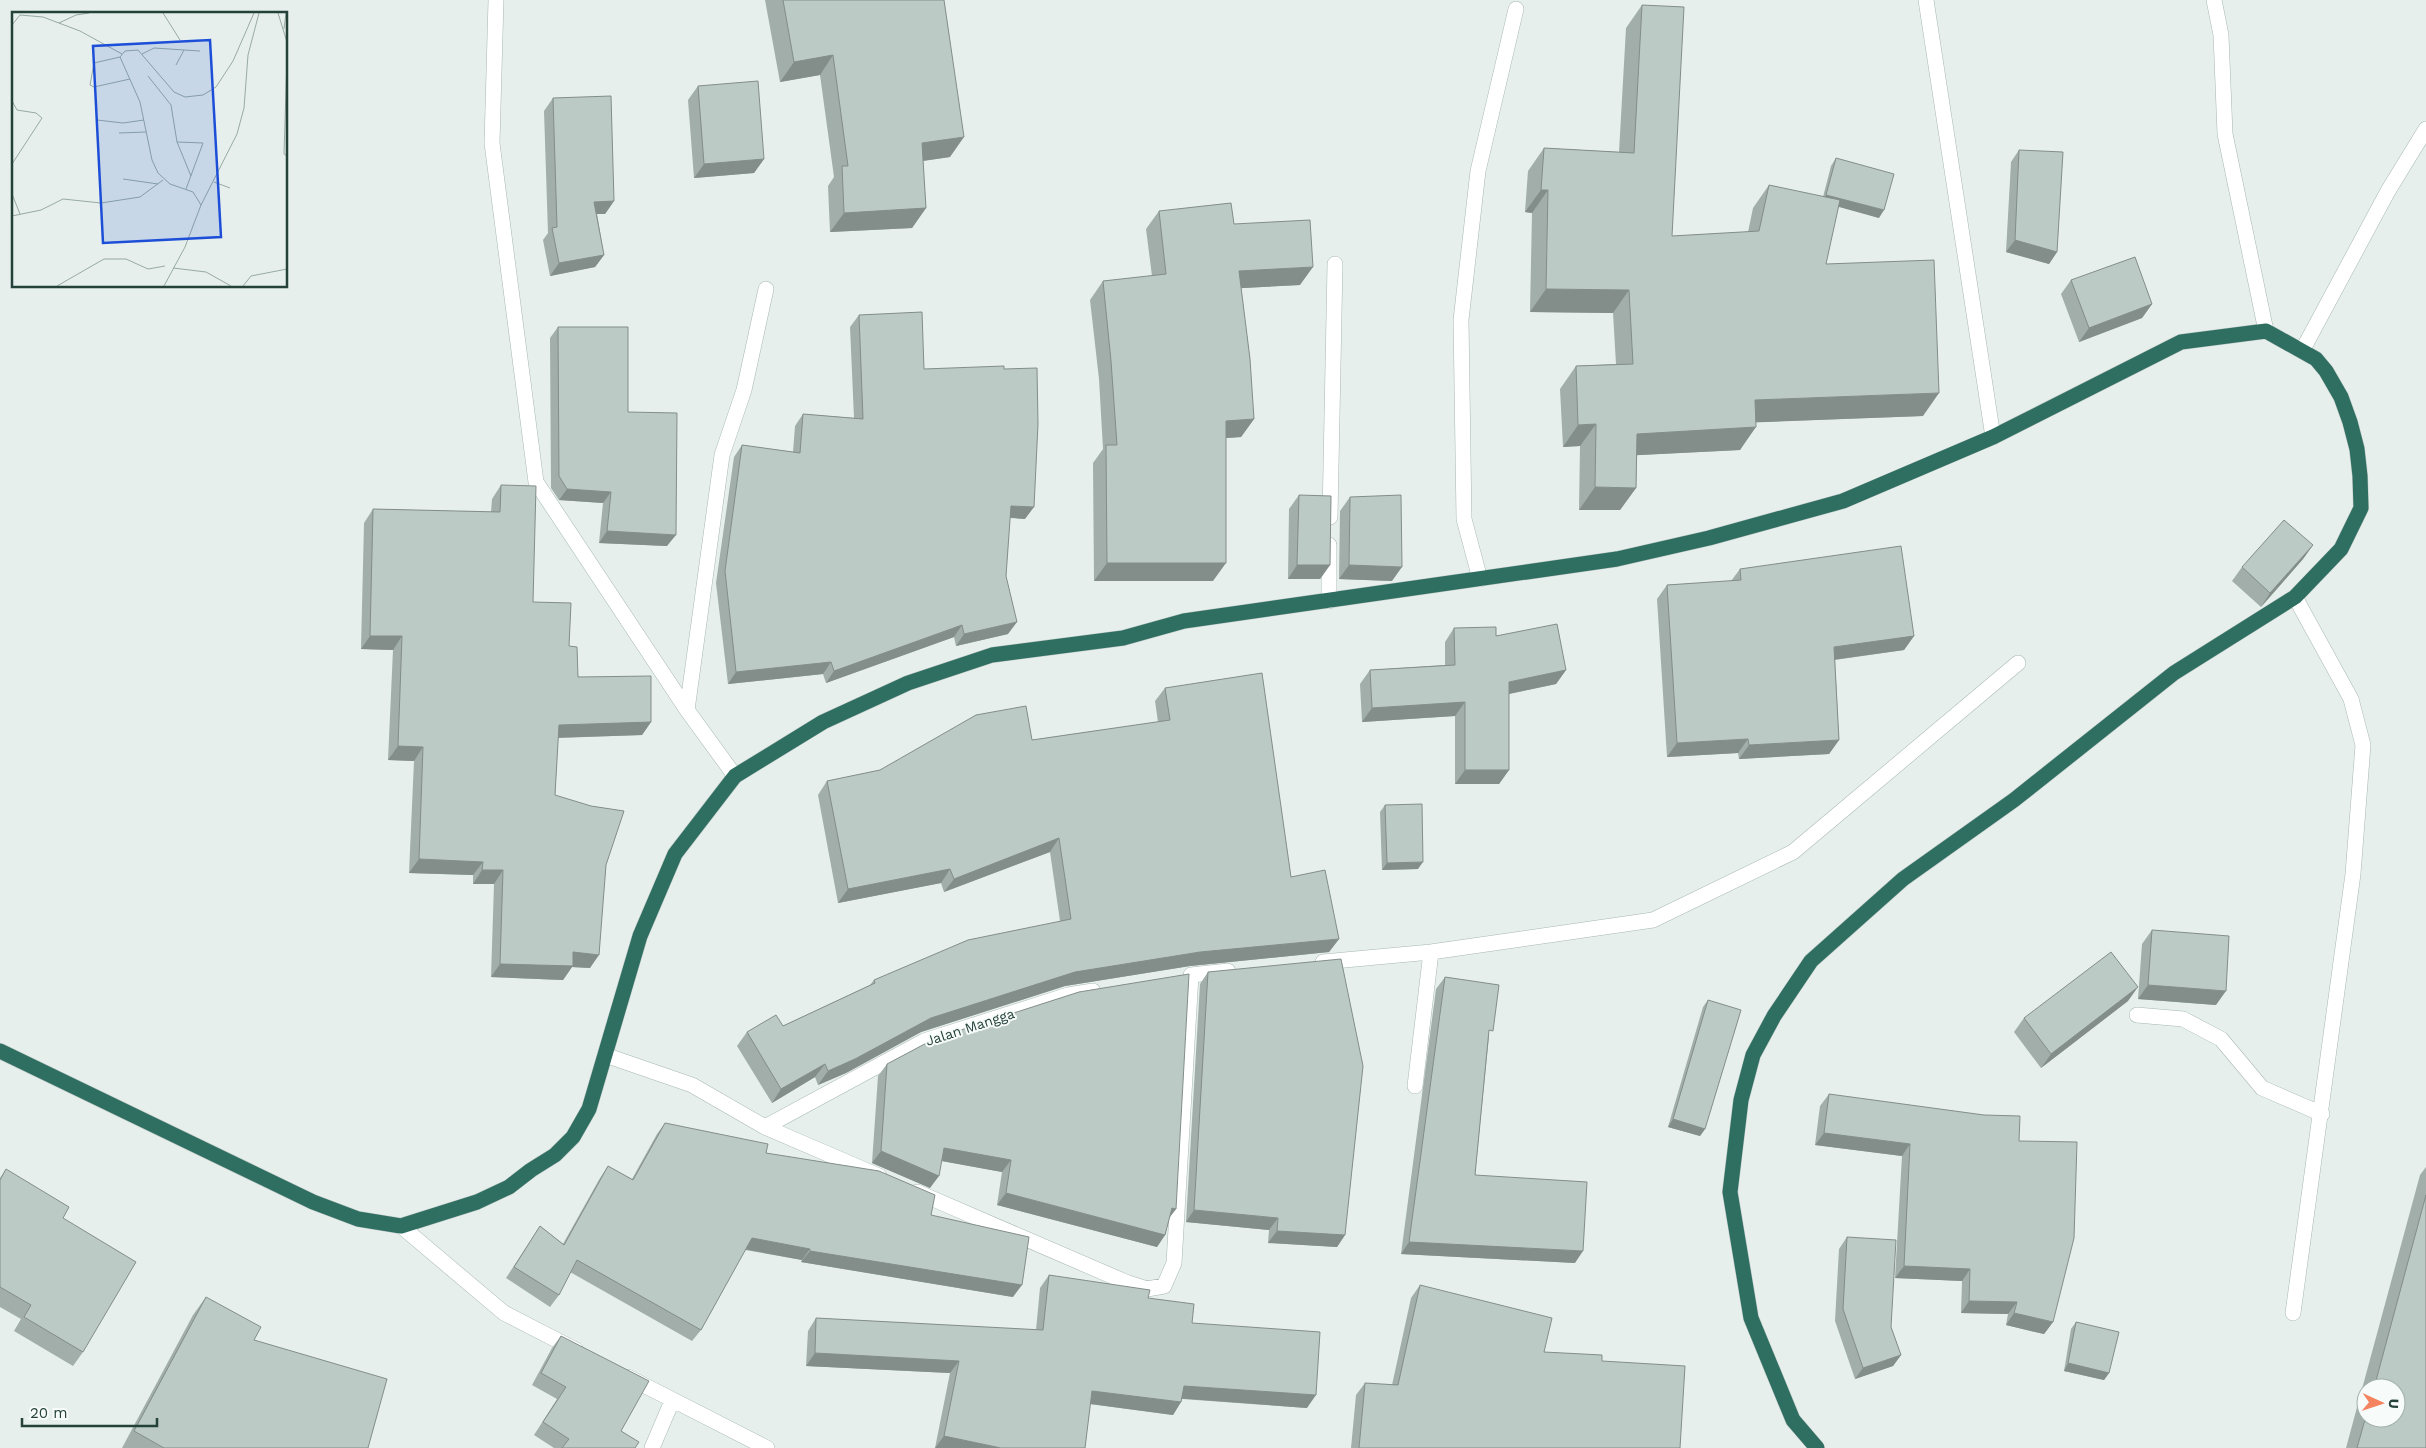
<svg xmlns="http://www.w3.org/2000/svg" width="2426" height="1448" font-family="'Work Sans',sans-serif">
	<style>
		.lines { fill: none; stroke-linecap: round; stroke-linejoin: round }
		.minor-casing { stroke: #a8b8b2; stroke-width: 16 }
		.highway-casing { stroke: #c2cac8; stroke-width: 16 }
		.minor { stroke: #fff; stroke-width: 15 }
		.highway { stroke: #2f6f62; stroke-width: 15 }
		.wall { fill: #a1aea9; fill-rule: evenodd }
		.shaded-wall { fill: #838d89 }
		.building { fill: #bbcac4; stroke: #838d89 }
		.labels { text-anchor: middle; stroke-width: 4; stroke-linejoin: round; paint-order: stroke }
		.street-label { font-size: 14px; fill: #24423a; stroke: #f7fbf9 }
		.inset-road { fill: none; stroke: #98aaa4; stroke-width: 1 }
		.view { fill: #1d4ed8; fill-opacity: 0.15; stroke: #1d4ed8; stroke-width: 2.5 }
		.inset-edge { fill: none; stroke: #24423a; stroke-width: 2.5 }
	</style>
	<rect width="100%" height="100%" fill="#e6efeb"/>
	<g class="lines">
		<g class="minor-casing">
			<path id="minor" d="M496,0L492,143L536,482L687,710L735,776
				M1926,0L1993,437
				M2214,0L2221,35L2225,134L2266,331
				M2302,351L2388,191L2426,129
				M1330,517L1335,264
				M1480,579L1464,519L1461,320L1478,171L1516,9
				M1329,601V545
				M687,710L722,455L744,390L766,289
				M1323,962L1431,952L1653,920L1793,852L2018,663
				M2137,1015L2183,1019L2221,1039L2262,1088L2322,1114
				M605,1055L692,1085L765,1127L879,1176
				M1415,1086L1431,952
				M765,1127L924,1041L1068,995L1093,991
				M917,1192L1128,1283L1147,1289L1164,1286L1174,1263L1191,975L1228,971
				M401,1226L504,1313L576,1350
				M2293,1313L2353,874L2363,745L2351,699L2295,597
				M628,1377L767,1448
				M652,1448L672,1401"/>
		</g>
		<g class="highway-casing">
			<path id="highway" d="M0,1051L313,1202L358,1219L401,1226L477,1202L509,1187L531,1170L555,1155L573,1137L589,1109L640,936L675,854L735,776L823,722L908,683L992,655L1123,638L1184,621L1617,559L1709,538L1843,501L1993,437L2181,342L2266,331L2316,359L2326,371L2341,397L2350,422L2357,449L2360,476L2361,508L2341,549L2295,597L2174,673L2014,800L1903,879L1811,961L1774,1016L1753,1055L1741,1100L1730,1192L1751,1318L1793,1420L1817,1448"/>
		</g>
		<use href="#minor" class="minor"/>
		<use href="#highway" class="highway"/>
	</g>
	<path class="wall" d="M765,0H944L950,157L923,161L926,208L912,228L830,232L828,186L834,177L820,75L780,82Z
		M1642,5L1672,236L1748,232L1753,208L1769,185L1823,197L1831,166L1836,158L1879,218L1838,206L1826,264L1923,416L1756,422L1740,450L1637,455L1636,488L1620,510H1579L1580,446L1563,447L1560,389L1576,366L1616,364L1613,313L1530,312L1532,213L1525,212L1528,171L1544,148L1619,152L1626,28Z
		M698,86L764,159L754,173L694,178L688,100Z
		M553,98L614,201L605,214H597L604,255L595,267L550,276L543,240L548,233L544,111Z
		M2019,150L2057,252L2049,264L2006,252L2011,162Z
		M1159,211L1234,224L1300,285L1241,288L1254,419L1241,437L1226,438L1213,581H1094L1093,463L1103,449L1099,379L1090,300L1103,281L1152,276L1146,229Z
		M2071,280L2152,304L2142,318L2079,342L2061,294Z
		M859,315L924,369L1025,519L1010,518L1006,576L1008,634L956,646L954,637L826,683L823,674L728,684L716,583L734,457L742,445L793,452L795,426L803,414L854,418L850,327Z
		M558,327L628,412L667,546L599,543L603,503L559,500L551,488L550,338Z
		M501,485L533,602L569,646L578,677L651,722L642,735L558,738L555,795L606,865L590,968L572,967L563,980L491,977L494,884H473V875L409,873L414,761L388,760L393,650L361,649L364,523L373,509L491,512L492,499Z
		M1299,495L1330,565L1320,579H1288L1289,509Z
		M1350,497L1392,581L1339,579L1340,511Z
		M2313,545L2303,559L2261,607L2232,581L2242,567Z
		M1740,569L1914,636L1904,650L1835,660L1839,740L1829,754L1739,759L1738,753L1667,757L1657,599L1667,585L1731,581Z
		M1454,628L1496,636L1566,670L1556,684L1509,694V770L1499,784H1455V716L1362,722L1360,684L1370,670L1445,665V642Z
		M1165,688L1291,877L1339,939L1329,952L1190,966L1065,986L921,1032L846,1073L818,1085L815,1077L772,1103L737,1046L747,1032L783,1026L870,985L874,980L1060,921L1050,852L944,892L941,883L838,903L818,795L827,781L1032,740L1158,722L1155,701Z
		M1385,805L1418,869L1382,870L1380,812Z
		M2152,930L2216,1005L2138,999L2142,944Z
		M1208,972L1345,1235L1337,1247L1268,1243L1269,1230L1186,1222L1200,984Z
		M1445,977L1489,1036L1475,1175L1575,1263L1401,1254L1436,989Z
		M1708,1000L1705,1129L1700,1136L1668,1127L1703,1007Z
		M2128,1001L2041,1068L2014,1032L2024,1018Z
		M887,1064L1176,1209L1170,1216L1165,1235L1157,1247L997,1205L1002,1172L942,1161L930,1188L872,1163L878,1076Z
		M1829,1094L2019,1141L2053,1322L2044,1334L2006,1325L2008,1314L1961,1313L1962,1281L1895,1278L1902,1156L1815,1145L1820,1106Z
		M665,1123L766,1153L931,1215L1013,1297L801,1262L802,1260L745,1250L701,1330L692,1341L570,1272L559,1295L550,1307L506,1278L540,1226L563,1244L600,1178L608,1166L632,1179L657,1134Z
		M2426,1167V1448H2346L2420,1175ZM2366,1388H2396L2366,1418Z
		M6,1169L63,1218L83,1352L73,1366L14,1331L21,1319L0,1307V1178Z
		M1847,1237L1891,1327L1901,1355L1893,1366L1855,1379L1835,1321L1839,1249Z
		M1049,1275L1148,1298L1192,1323L1307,1408L1182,1399L1181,1402L1173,1415L1090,1404L1085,1448H935L950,1373L806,1366L808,1331L816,1318L1036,1330L1040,1288Z
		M1420,1285L1544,1352L1602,1361L1680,1448H1351L1356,1395L1365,1383L1392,1385L1411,1298Z
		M206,1297L254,1340L368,1448H122L193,1315Z
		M2076,1322L2109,1373L2104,1380L2064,1371L2071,1329Z
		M561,1336L621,1431L635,1448H554L534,1435L557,1399L532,1385L552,1348Z"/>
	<path class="shaded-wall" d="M833,55L820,75L780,82L794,62Z
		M964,137L950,157L908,163L922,143Z
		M764,159L754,173L694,178L704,164Z
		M1541,190H1548L1532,213L1525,212Z
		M1826,195L1884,210L1879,218L1821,202Z
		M614,201L605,214H586L594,202Z
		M926,208L912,228L830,232L844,213Z
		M2015,240L2057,252L2049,264L2006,252Z
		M604,255L595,267L550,276L559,263Z
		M1313,267L1300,285L1226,289L1239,271Z
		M1546,289L1629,290L1613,313L1530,312Z
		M2152,304L2142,318L2079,342L2089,328Z
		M1939,393L1923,416L1739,423L1755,400Z
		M1254,419L1241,437L1213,439L1226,421Z
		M1596,424L1580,446L1563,447L1578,425Z
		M1756,427L1740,450L1621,456L1637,434Z
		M1595,487L1636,488L1620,510H1579Z
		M567,489L611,492L603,503L559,500Z
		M1011,506L1034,507L1025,519L1003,517Z
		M607,531L676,535L667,546L599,543Z
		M2313,545L2303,559L2261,607L2270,593Z
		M1107,563H1226L1213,581H1094Z
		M1297,565H1330L1320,579H1288Z
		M1349,565L1402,567L1392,581L1339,579Z
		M1017,622L1008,634L956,646L964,634Z
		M962,625L954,637L826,683L834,671Z
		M370,636H402L393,650L361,649Z
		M1914,636L1904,650L1824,661L1834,647Z
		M831,662L823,674L728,684L736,672Z
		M1566,670L1556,684L1499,696L1509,682Z
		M1465,702L1455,716L1362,722L1372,708Z
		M651,722L642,735L549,738L559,725Z
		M1748,739L1738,753L1667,757L1677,743Z
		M1839,740L1829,754L1739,759L1749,745Z
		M398,746L423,747L414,761L388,760Z
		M1465,770H1509L1499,784H1455Z
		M1059,838L1050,852L944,892L954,879Z
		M419,859L483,862L473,875L409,873Z
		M1423,862L1418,869L1382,870L1387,863Z
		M950,869L941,883L838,903L848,889Z
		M482,870H503L494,884H473Z
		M1339,939L1329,952L1190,966L1065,986L921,1032L846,1073L818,1085L828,1071L931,1018L1075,972L1200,952Z
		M573,952L599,955L590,968L572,967L563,980L491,977L500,964Z
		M2148,985L2226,991L2216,1005L2138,999Z
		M2138,987L2128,1001L2041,1068L2051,1054Z
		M825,1064L815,1077L772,1103L781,1089Z
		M1673,1119L1705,1129L1700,1136L1668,1127Z
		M1824,1133L1910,1144L1902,1156L1815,1145Z
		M944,1148L1011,1160L1002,1172L936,1160Z
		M881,1151L939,1176L930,1188L872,1163Z
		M1006,1193L1165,1235L1157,1247L997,1205Z
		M1172,1208L1176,1209L1167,1221Z
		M1194,1210L1278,1218L1269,1230L1186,1222Z
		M1277,1231L1345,1235L1337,1247L1268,1243Z
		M752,1238L810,1249L802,1260L744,1249Z
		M1409,1242L1583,1251L1575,1263L1401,1254Z
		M810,1251L1022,1285L1013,1297L801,1262Z
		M1904,1266L1970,1269L1962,1281L1895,1278Z
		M1969,1301L2017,1302L2008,1314L1961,1313Z
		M2014,1313L2053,1322L2044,1334L2006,1325Z
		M815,1353L959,1361L950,1373L806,1366Z
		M1901,1355L1893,1366L1855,1379L1863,1368Z
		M2068,1363L2109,1373L2104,1380L2064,1371Z
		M1184,1386L1316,1395L1307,1408L1175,1398Z
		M1092,1391L1181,1402L1173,1415L1083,1403Z
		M944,1436L1001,1448H935Z"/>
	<path class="building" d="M783,0H944L964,137L922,143L926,208L844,213L842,166H848L833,55L794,62Z
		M1642,5L1684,7L1672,236L1759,231L1769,185L1840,200L1826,264L1934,260L1939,393L1755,400L1756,427L1637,434L1636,488L1595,487L1596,424L1578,425L1576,366L1633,364L1629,290L1546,289L1548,190H1541L1544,148L1634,153Z
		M758,81L764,159L704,164L698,86Z
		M611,96L614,201L594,202L604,255L559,263L552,228L557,227L553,98Z
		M2019,150L2063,152L2057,252L2015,240Z
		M1836,158L1894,174L1884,210L1826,195Z
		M1231,203L1234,224L1310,220L1313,267L1239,271L1250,359L1254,419L1226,421V563H1107L1106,445H1117L1111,361L1103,281L1166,274L1159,211Z
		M2135,257L2152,304L2089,328L2071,280Z
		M922,312L924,369L1004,366V369L1037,368L1038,424L1034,507L1011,506L1006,576L1017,622L964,634L962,625L834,671L831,662L736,672L725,571L742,445L800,453L803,414L863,419L859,315Z
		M558,327H628V412L677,413L676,535L607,531L611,492L567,489L559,476Z
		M501,485L536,486L533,602L571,603L569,646L577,647L578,677L651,676V722L559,725L555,795L591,806L624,811L606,865L599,955L573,952V966L500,964L503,870H482L483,862L419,859L423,747L398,746L402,636H370L373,509L500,512Z
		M1299,495L1331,496L1330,565H1297Z
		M1401,495L1402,567L1349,565L1350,497Z
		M2284,520L2313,545L2270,593L2242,567Z
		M1901,546L1914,636L1834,647L1839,740L1749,745L1748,739L1677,743L1667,585L1741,580L1740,569Z
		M1557,624L1566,670L1509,682V770H1465V702L1372,708L1370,670L1455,665L1454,628L1496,627V636Z
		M1262,673L1291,877L1325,870L1339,939L1200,952L1075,972L931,1018L855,1059L828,1071L825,1064L781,1089L747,1032L776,1015L783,1026L875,983L874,980L968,940L1071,919L1059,838L954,879L950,869L848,889L827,781L880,770L976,715L1026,706L1032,740L1170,720L1165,688Z
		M1422,804L1423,862L1387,863L1385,805Z
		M2152,930L2229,936L2226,991L2148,985Z
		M2111,952L2138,987L2051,1054L2024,1018Z
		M1341,959L1363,1066L1345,1235L1277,1231L1278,1218L1194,1210L1208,972Z
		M1189,974L1176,1209L1172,1208L1165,1235L1006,1193L1011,1160L944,1148L939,1176L881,1151L887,1064L936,1038L1079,992Z
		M1445,977L1499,985L1493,1031L1489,1030L1475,1175L1587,1182L1583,1251L1409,1242Z
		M1708,1000L1741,1010L1705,1129L1673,1119Z
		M1829,1094L1984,1115L2020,1116L2019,1141L2077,1142L2074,1238L2053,1322L2014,1313L2017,1302L1969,1301L1970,1269L1904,1266L1910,1144L1824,1133Z
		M665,1123L768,1144L766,1153L879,1171L935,1195L931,1215L1029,1237L1022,1285L810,1251V1249L752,1238L701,1330L577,1260L559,1295L514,1267L540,1226L564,1245L608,1166L633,1180Z
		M6,1169L69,1207L63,1218L136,1262L83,1352L24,1317L31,1305L0,1287V1180Z
		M2426,1195V1448H2357L2366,1416V1418H2396V1388H2374Z
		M1847,1237L1896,1240L1891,1327L1901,1355L1863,1368L1843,1309Z
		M1049,1275L1150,1290L1148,1298L1194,1304L1192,1323L1320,1332L1316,1395L1184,1386L1181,1402L1092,1391L1085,1448H1001L944,1436L959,1361L815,1353L816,1318L1043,1330Z
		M1420,1285L1552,1318L1544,1352L1602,1355V1361L1685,1366L1680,1448H1359L1365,1383L1398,1385Z
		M206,1297L261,1327L254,1340L387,1379L368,1448H164L134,1431Z
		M2076,1322L2119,1332L2109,1373L2068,1363Z
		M561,1336L649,1381L621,1431L639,1442L635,1448H562L569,1439L543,1422L566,1387L541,1373Z"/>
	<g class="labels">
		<g class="street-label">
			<text transform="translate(970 1027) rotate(-18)" y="5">Jalan Mangga</text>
		</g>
	</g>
	<g transform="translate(12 12)">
		<rect width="275" height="275" fill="#e6efeb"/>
		<path class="inset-road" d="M151,1L168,28M266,1L275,30M47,11L64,3L77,1M0,13L8,3L31,5L68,19L110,42M272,17L274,1M130,42L142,36L188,39M108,45L82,51L78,73L82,75L118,67M275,46L272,142L275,144M164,53L172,38M136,64L159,93L165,130L191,131L174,177M0,89L5,98L24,101L30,106L0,152M85,108L111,111L132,108M107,121L134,120M165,130L179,164M111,167L146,172M202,170L218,176M0,182L8,202M189,193L225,122L232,96L236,43L247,1M0,204L29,198L51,187L89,191L128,185L151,168M161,256L194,260L219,274M45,274L92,247H114L136,257L153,254M152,274L173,235L189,193L181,180L158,172L146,161L140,148L128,90L108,45L113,39L126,38L162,80L173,85L191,83L204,75L221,49L242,1M231,274L239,264L275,257"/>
		<path class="view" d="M198,28L209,225L91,231L81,34Z"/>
		<rect width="275" height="275" class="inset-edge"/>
	</g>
	<g transform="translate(2381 1403) rotate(93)"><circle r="24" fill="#f7fbf9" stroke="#a3b1ad"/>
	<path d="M0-4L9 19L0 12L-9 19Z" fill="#f4845f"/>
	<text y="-8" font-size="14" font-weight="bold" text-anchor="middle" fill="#24423a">U</text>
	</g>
	<path d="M22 1418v8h135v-8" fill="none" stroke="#24423a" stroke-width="2.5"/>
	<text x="30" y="1418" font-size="15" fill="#24423a" stroke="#f7fbf9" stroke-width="4" paint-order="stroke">20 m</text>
</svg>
